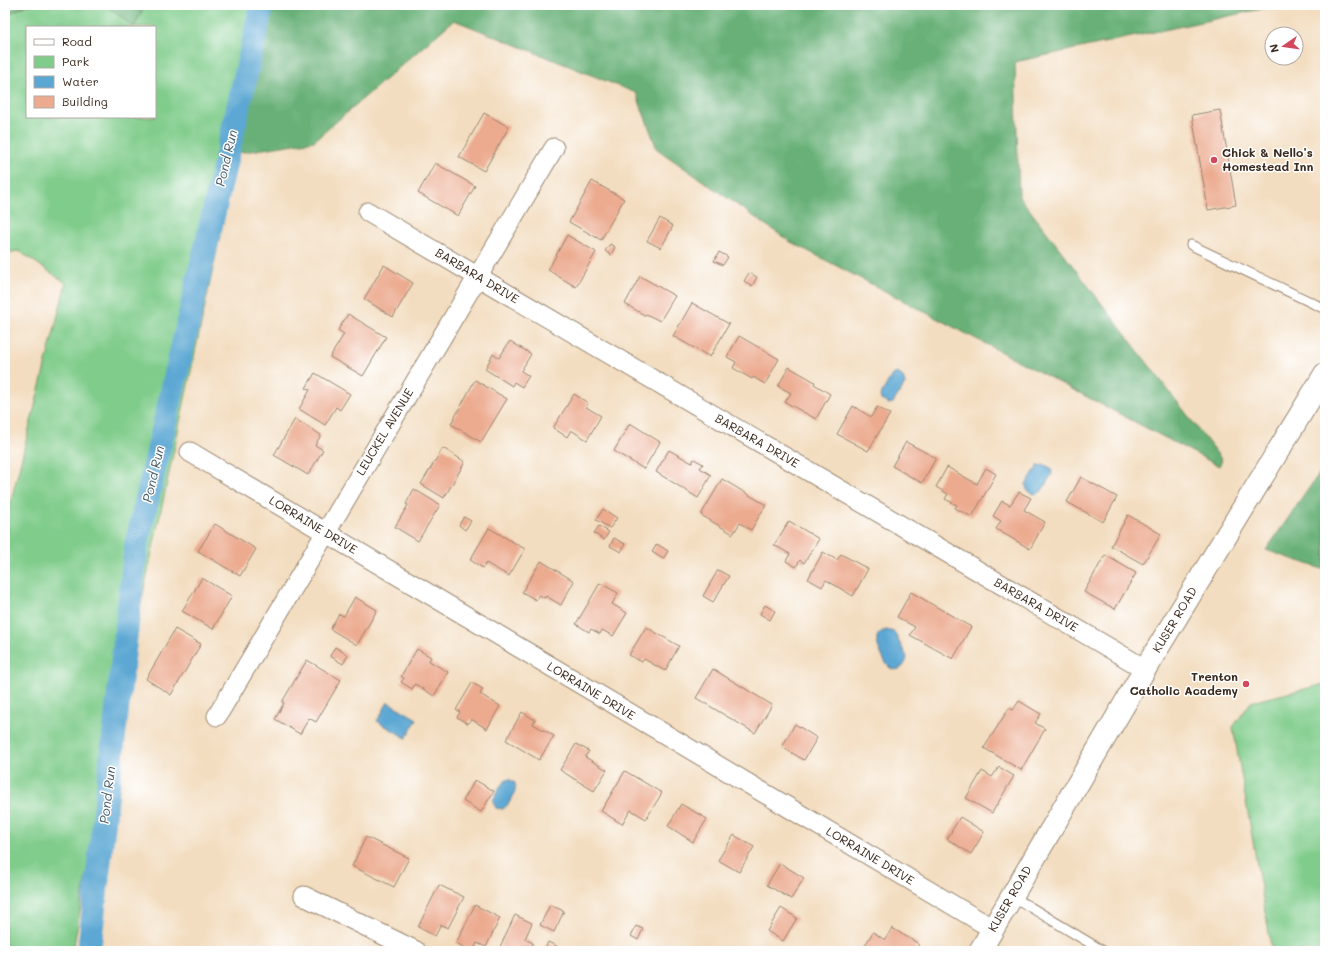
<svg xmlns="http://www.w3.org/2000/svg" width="1330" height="956" font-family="Mali,sans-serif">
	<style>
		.green { fill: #80cc8b; stroke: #5e7b54; fill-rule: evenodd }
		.forest { fill: #68b077; stroke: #526d4a }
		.water { fill: #5ba7d3; stroke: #4b6878 }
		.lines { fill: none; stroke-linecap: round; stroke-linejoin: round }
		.canal { stroke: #5ba7d3; stroke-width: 24 }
		.building { fill: #ecaa8f }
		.service-casing { stroke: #97846f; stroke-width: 11 }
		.minor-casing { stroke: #97846f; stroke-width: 21 }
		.tertiary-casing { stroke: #97846f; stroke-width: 24 }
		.service { stroke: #fff; stroke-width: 9 }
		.minor { stroke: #fff; stroke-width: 19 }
		.tertiary { stroke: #fff; stroke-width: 22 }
		.poi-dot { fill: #d1495b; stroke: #fff; stroke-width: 1.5 }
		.labels { text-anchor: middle; stroke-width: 3; stroke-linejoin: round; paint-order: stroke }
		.poi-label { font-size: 12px; font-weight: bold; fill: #3b2a1e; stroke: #fff; text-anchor: start }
		.street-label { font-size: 12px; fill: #3b2a1e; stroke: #fff }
		.water-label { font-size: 13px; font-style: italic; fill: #485c66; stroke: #fff }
	</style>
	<rect width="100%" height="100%" fill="#fff"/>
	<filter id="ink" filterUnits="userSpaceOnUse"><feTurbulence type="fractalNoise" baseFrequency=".025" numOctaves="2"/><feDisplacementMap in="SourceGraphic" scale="8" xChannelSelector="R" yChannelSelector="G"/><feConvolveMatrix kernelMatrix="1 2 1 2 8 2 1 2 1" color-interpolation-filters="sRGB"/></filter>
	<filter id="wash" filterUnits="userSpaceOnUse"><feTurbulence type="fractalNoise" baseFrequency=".012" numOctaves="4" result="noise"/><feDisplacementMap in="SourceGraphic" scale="16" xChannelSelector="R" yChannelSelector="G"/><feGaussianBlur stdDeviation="0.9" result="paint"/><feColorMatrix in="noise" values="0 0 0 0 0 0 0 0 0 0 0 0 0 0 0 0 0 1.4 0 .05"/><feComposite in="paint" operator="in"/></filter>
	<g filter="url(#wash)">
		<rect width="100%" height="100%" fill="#f3ddc0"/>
		<path class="green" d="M27,5H105L134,26L145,5H273L238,153L101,789L73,951H5V524L66,283L19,251L5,253V16ZM27,27H155V117H27Z
			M1325,684V951H1272L1233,727L1251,702Z"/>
		<path class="forest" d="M5,5H27L5,16Z
			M105,5H145L134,27Z
			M273,5H1280L1015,62L1019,196L1222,460L1219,466L789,241L657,149L636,93L454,20L314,141L238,153Z
			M1325,465V570L1266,550Z"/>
		<path class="water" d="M898,373L903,377L905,384L893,403L889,404L881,400L880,396L892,375Z
			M1045,465L1051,468L1052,474L1041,492L1034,494L1027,490L1026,484L1038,466Z
			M886,630L894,632L907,657C906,666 898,674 889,667C886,664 884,660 882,656C878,646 871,634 886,630Z
			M388,702L417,719L406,738L377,721Z
			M509,779L515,783C518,791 510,804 503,809L496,808L493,802C495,795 501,781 509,779Z"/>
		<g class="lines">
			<path class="canal" d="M89,951L136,547L262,5"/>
		</g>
		<g id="blocks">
			<path class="building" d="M1220,110L1236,205L1208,210L1192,115Z
				M484,113L509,127L484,171L459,157Z
				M435,163L475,186L458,216L418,193Z
				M592,181L624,199L601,240L569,222Z
				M660,218L673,226L661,248L647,241Z
				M567,235L596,252L576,287L548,270Z
				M610,244L615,247L611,255L605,251Z
				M719,252L728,257L723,265L714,261Z
				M384,265L413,283L393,317L364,299Z
				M749,273L757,277L752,286L744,281Z
				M640,276L675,296L660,321L646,314V316L625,304Z
				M692,303L729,324L710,357L673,336Z
				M348,314L386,337L363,376L330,357L344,334L338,330Z
				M739,336L779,359L765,384L753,377L752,379L733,368L736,362L727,357Z
				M510,341L531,354L521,371L529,376L522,387L514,382L512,386L485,369L493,354L499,358Z
				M789,367L815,382L814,384L830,394L816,419L785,402L791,393L778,386Z
				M315,373L350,394L340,410L336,407L325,425L299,409L310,390L306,388Z
				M475,380L507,399L481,442L451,424Z
				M574,394L588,403L586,407L601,416L587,440L571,430L567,437L553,428Z
				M853,406L871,417L877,407L890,414L868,451L837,434Z
				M295,419L321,435L315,445L323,450L308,475L274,455Z
				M630,423L660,442L644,469L614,451Z
				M906,442L936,458L922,483L892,466Z
				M443,448L465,462L444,498L421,484Z
				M669,450L692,463L694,459L703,464L700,468L711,475L698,498L656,472Z
				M947,467L977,484L986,468L996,474L972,517L955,508L957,505L945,499L948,494L936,487Z
				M1081,477L1117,497L1103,522L1067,502Z
				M722,479L766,505L751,530L740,523L733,534L701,515Z
				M414,489L440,505L418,541L395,527L408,505L406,504Z
				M1019,492L1031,498L1024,510L1045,522L1030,549L996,529L1001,521L993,516L1002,501L1010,505Z
				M603,509L617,518L610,528L596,520Z
				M1128,515L1161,534L1143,564L1111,546Z
				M464,517L471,521L465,530L459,525Z
				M789,521L819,539L804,563L800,560L796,567L786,561L790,554L774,545Z
				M215,524L256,549L240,576L198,551Z
				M599,526L609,532L604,540L594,533Z
				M489,528L525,549L509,576L486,563L483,568L470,560Z
				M614,538L625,544L621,552L610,546Z
				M657,544L668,551L663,559L652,552Z
				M823,552L837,560L841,554L868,569L853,596L826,580L822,587L808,579Z
				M1105,555L1136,573L1115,609L1084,592Z
				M541,561L574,581L561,605L546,596L545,598L539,595L536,600L522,592Z
				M718,570L729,576L713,602L703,596Z
				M202,578L232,596L213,629L182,611Z
				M600,583L618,593L612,604L627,613L613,636L602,630L600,634L591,629L589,632L576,624Z
				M911,592L971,627L953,659L910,635L915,627L897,617Z
				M355,597L377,610L357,645L330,629L339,614L344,616Z
				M765,605L775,611L770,620L760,614Z
				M646,627L679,646L665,671L644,659L642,662L629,655Z
				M175,629L201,644L171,695L146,679Z
				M335,647L348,655L343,664L330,656Z
				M417,649L431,657L429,661L448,672L434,696L415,684L412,689L401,682L404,678L401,676Z
				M307,660L341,680L316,722L309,718L300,734L275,719L284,703L282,702Z
				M713,669L772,705L755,733L696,698Z
				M472,683L483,689L480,694L500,706L487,729L471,719L468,724L457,717L460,712L456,710Z
				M1019,701L1041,714L1035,723L1045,729L1021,770L984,748L1009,708L1013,710Z
				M522,712L535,720L533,724L554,736L539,760L506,740Z
				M795,724L817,738L804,760L782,747Z
				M576,744L589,751L585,757L607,770L594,791L560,770Z
				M999,767L1014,776L992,813L966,798L982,771L992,777Z
				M625,771L662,793L646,819L631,810L622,824L601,811Z
				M475,780L494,791L481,812L463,801Z
				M681,804L707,819L693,842L668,826Z
				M960,817L984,832L971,854L947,839Z
				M734,835L754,847L739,872L718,860Z
				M366,837L409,858L394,887L352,866Z
				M780,863L804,878L791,899L767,885Z
				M439,885L464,897L448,928L441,925L435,936L418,927Z
				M475,905L500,918L486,947L477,943L473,951H471L456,943Z
				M550,905L564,911L554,932L540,925Z
				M781,908L797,918L783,941L767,931Z
				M515,915L532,923L525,939L533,943L529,951H498Z
				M636,926L643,929L638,940L631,936Z
				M892,928L919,944L915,951H864L862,950L873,932L885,940Z
				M548,942L567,951H544Z
				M258,946L267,951H255Z"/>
		</g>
	</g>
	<g filter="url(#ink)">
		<use href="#blocks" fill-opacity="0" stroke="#97846f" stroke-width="1"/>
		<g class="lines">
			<g class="service-casing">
				<path id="service" d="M1191,245L1325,309
					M1012,896L1103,951"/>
			</g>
			<g class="minor-casing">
				<path id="minor" d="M368,212L1145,669
					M190,452L993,929
					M217,716L554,148
					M304,896L416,951"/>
			</g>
			<g class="tertiary-casing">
				<path id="tertiary" d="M980,951L1145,669L1325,374"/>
			</g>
			<use href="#service" class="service"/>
			<use href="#minor" class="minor"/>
			<use href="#tertiary" class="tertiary"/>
		</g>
	</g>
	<g class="poi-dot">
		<circle cx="1214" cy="160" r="4"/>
		<circle cx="1246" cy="684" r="4"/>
	</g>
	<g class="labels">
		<g class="poi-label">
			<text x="1222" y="157">Chick &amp; Nello’s<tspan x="1222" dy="14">Homestead Inn</tspan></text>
			<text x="1238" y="681" text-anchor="end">Trenton<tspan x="1238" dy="14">Catholic Academy</tspan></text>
		</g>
		<g class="street-label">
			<text transform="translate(477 276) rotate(31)" y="4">BARBARA DRIVE</text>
			<text transform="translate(385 432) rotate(-59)" y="4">LEUCKEL AVENUE</text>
			<text transform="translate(757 441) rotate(30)" y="4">BARBARA DRIVE</text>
			<text transform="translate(313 525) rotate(31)" y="4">LORRAINE DRIVE</text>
			<text transform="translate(1036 605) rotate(30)" y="4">BARBARA DRIVE</text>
			<text transform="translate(1175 620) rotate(-59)" y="4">KUSER ROAD</text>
			<text transform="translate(591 691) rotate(31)" y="4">LORRAINE DRIVE</text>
			<text transform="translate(870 856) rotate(31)" y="4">LORRAINE DRIVE</text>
			<text transform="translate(1010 899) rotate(-60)" y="4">KUSER ROAD</text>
		</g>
		<g class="water-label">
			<text transform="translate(226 158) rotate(-77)" y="5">Pond Run</text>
			<text transform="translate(153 474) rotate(-77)" y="5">Pond Run</text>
			<text transform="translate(107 795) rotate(-83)" y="5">Pond Run</text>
		</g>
	</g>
	<rect width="1330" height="956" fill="none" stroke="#fff" stroke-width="20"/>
	<rect x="26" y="26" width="130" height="92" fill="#ffffff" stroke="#b1aaa5"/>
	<rect x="34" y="39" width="20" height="6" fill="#ffffff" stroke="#b1aaa5"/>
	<text x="62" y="46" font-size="12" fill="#3b2a1e">Road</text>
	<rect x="34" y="56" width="20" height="12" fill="#80cc8b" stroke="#b1aaa5"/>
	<text x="62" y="66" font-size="12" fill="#3b2a1e">Park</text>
	<rect x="34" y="76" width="20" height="12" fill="#5ba7d3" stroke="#b1aaa5"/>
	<text x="62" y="86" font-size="12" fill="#3b2a1e">Water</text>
	<rect x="34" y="96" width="20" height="12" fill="#ecaa8f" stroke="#b1aaa5"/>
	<text x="62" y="106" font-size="12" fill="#3b2a1e">Building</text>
	<g transform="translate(1284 46) rotate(257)"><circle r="19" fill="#ffffff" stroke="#b1aaa5"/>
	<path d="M0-3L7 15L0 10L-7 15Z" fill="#d1495b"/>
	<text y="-6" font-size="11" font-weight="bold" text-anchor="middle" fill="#3b2a1e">N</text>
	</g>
</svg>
